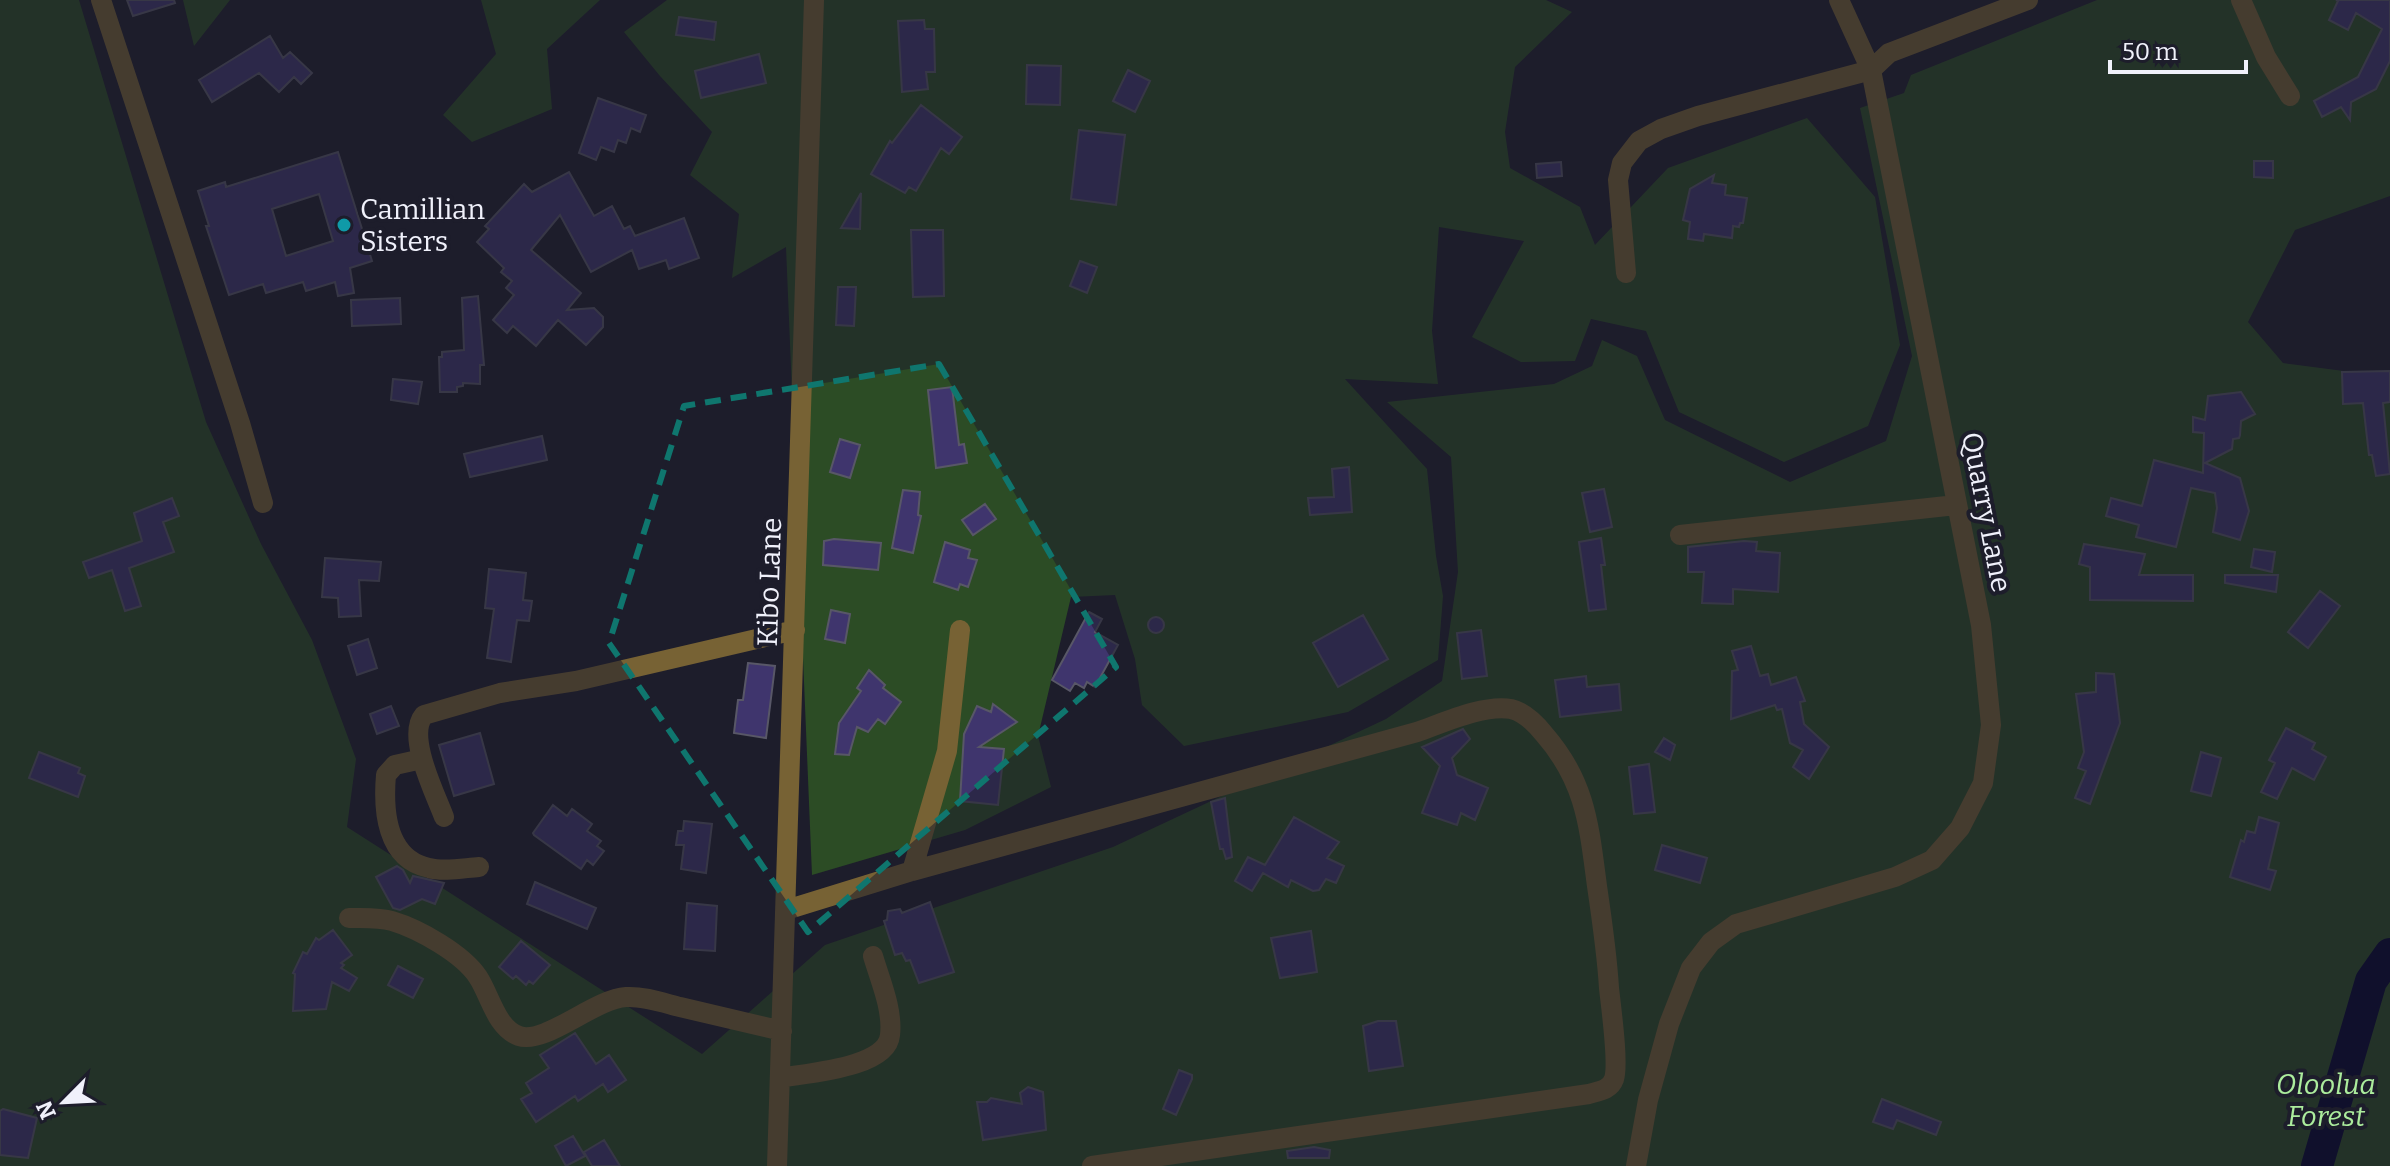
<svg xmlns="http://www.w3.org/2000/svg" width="2390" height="1166" font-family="Bitter,serif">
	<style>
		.green { fill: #2c4c25 }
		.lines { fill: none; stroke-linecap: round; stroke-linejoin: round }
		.river { stroke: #00022e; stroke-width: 32 }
		.building { fill: #3f356d; stroke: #585767; stroke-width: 2; fill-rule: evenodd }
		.minor { stroke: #776234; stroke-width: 20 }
		.marked { fill: none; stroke: #0f766e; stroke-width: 6; stroke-dasharray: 16 10; stroke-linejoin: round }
		.culture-dot { fill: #0f9aa8; stroke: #1d1d2b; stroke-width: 3 }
		.labels { text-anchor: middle; stroke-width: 8; stroke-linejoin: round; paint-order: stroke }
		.poi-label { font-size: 28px; fill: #f0f1fb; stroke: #1d1d2b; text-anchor: start }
		.street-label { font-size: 28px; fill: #f0f1fb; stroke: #1d1d2b }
		.park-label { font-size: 28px; font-style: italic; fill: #acec9d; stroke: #1d1d2b }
	</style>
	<rect width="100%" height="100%" fill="#1d1d2b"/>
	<path class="green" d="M0,0H79L206,422L261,544L312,640L356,759L347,827L702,1054L825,945L1113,847L1386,719L1442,681L1458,572L1451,457L1387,402L1554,384L1592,366L1602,340L1637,356L1665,420L1790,482L1886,441L1912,356L1860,108L1904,93L1911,75L2097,0H2390V196L2295,230L2248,322L2283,363L2390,377V1166H0Z
		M183,0H230L194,46Z
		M481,0H600L547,49L552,109L472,142L443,115L496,54Z
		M667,0H1546L1572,12L1515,67L1505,132L1510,168L1580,207L1595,245L1668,168L1807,118L1875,197L1900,345L1868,426L1784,462L1679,412L1646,331L1591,319L1575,361L1521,362L1472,337L1524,241L1439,227L1432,331L1438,384L1345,379L1427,469L1436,556L1443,596L1438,660L1348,712L1184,746L1142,705L1135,659L1115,595L1071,597L1038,736L1051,787L965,830L812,875L786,247L732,278L739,214L690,175L712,132L660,76L624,32Z"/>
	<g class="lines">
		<path class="river" d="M2317,1166L2371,981L2390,954"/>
	</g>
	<path class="building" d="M127,0H174L175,3L133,16Z
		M2336,0H2390V61L2376,89L2351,102L2350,120L2341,107L2322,117L2314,101L2358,77L2382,29L2356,13L2348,30L2329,20L2338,1Z
		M679,17L716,22L714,40L676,35Z
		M924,20L925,29H934L935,72H926L928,89L902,92L898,21Z
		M270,36L283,58L290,52L312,73L301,84L294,77L279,92L259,73L212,102L199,80Z
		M759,54L766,83L701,98L695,71Z
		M1027,65L1061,66L1060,105L1026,104Z
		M1128,70L1150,81L1135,112L1113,101Z
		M598,98L646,115L640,132L631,128L626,143L618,140L614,152L601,147L596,160L579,153Z
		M921,105L962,137L949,154L941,148L916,191L909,187L905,193L871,174L890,141L892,143Z
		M1079,130L1125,135L1116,205L1071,199Z
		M338,152L372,261L350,268L354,293L338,296L335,282L306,291L303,282L266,293L263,284L229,295L206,226H209L198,191L225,182L226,187ZM319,194L333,241L286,256L272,209Z
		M2254,161H2273V178L2254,177Z
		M1561,162L1562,176L1537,178L1536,164Z
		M569,172L594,216L612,206L624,229L630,226L635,236L684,218L699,258L669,269L666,260L639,269L632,250L591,272L560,215L531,250L581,293L567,310L594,308L603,317V327L586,345L558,320L536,346L513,326L507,333L493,320L514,295L506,288L512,281L501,272L504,268L477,242L489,229L485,226L524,184L532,192Z
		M1714,175L1712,183L1726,185L1725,195L1747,198L1743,223H1740L1739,227L1733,226L1732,238L1704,234L1703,241L1688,239L1690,222L1683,220L1690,189Z
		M861,193L860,229L841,228Z
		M911,230H943L944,296L913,297Z
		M1080,261L1097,267L1087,293L1070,286Z
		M838,287H856L854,326L836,325Z
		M478,296L484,365H480V384L463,383V386L457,387V392H440L439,357H442V352L464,350L462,298Z
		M400,298L401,324L352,326L351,300Z
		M2390,371V402L2383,403L2390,474L2376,476L2372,455H2369L2363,403L2343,404L2342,372Z
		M393,379L422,382L418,404L391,400Z
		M952,387L959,445L964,444L967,463L936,468L928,390Z
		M2241,392L2255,414L2241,421L2240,435L2239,438L2233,439L2232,449L2205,463L2240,478L2249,511L2240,540L2213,532L2217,508L2215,493L2191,488L2176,547L2136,537L2139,525L2106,516L2111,498L2142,506L2154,460L2203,473L2204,433L2193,432V417L2205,420L2208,396Z
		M542,436L547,460L470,477L464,454Z
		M840,439L860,445L850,478L830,472Z
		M1349,467L1352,512L1310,515L1308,498L1334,497L1332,469Z
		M1604,489L1612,527L1590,532L1582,493Z
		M903,490L920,492L918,515L921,516L913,553L892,548Z
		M172,498L179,516L163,522L174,552L129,568L141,606L125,611L112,570L89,578L83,562L142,541L134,513Z
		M985,504L996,519L973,535L962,520Z
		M1601,538L1605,565H1601L1606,609L1589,611L1579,542Z
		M834,539L881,543L878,570L823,565L824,541Z
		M1744,541L1757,542L1756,551L1780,553L1778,592L1733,589V604L1702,603L1704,572H1688V547Z
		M945,542L970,550L968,558L977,560L968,587L960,584L958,590L934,582Z
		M2084,544L2145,554L2139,575H2193V601L2090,600V567L2079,564Z
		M2254,549L2275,552L2272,572L2251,567Z
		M325,558L381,562L379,581L359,580L361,616L339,617L338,598L322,597Z
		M489,569L526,573L523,600L532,601L529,621L517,620L511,662L487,658L494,609L485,608Z
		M2225,575H2278L2276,592L2225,583Z
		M2320,591L2340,606L2308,648L2288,632Z
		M831,610L850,614L845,643L825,639Z
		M1089,612L1102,619L1095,632L1118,645L1095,687L1087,682L1084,688L1075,683L1070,691L1052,680Z
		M1363,615L1388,659L1338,687L1313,643Z
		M1148 625a8 8 0 1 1 16 0a8 8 0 1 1-16 0Z
		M1481,630L1487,676L1462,679L1457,633Z
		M368,639L377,668L357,675L348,646Z
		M1751,646L1760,676L1768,674L1771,685L1796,677L1805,701L1800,702L1804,724L1829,747L1809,779L1793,767L1803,750L1790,743L1782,709L1777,710L1775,705L1731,719L1732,671L1738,670L1732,651Z
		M748,663L775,666L766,738L734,733L738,700H743Z
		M869,670L885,685L883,688L901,702L885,724L878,719L868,732L857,727L849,755L835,754L839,723L861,691L857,688Z
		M2096,673L2114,674L2120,723L2090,804L2075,798L2086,771L2078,768L2084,752L2076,694L2096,692Z
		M1586,676L1587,687L1619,684L1621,710L1560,717L1555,680Z
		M993,704L1017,722L979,747L1004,749L998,805L960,801L964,734L977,706L991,712Z
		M391,706L399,726L377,734L370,714Z
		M2286,728L2315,743L2312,749L2326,757L2314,780L2292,768L2277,799L2261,792L2275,763L2269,760Z
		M1463,729L1470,739L1452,758L1457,775L1488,788L1475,820L1461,813L1457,825L1422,813L1440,766L1422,747Z
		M480,733L494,784L454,796L439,745Z
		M1664,738L1675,745L1670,760L1655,752Z
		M39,752L80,768L78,773L85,776L78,797L29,778Z
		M2201,752L2221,758L2211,796L2191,791Z
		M1649,764L1655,812L1634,814L1629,767Z
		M1225,798L1232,857L1226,859L1223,849H1220L1211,802Z
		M553,805L567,816L572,809L592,824L587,831L601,841L597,846L604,851L593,865L587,860L581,869L534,835L533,833Z
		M1294,817L1339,842L1327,858L1344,866L1336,883L1326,879L1319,890L1313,891L1291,880L1288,887L1263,873L1252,891L1235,881L1248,857L1265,865Z
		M2259,817L2279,823L2268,869L2276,871L2270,890L2230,877L2241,840L2244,842L2247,831L2255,833Z
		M684,821L712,824L706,873L681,869L684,845H676L678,831H683Z
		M1662,845L1707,858L1700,883L1655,870Z
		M397,866L403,870L410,883L413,876L444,883L435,904L422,899L400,910L393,908L376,877Z
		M535,882L596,908L587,929L527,904Z
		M930,902L954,972L919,983L910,960L906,961L902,953L895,955L884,921L887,920L888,911L900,909L902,913Z
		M687,903L717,906L715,951L684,949Z
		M333,930L352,955L341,963L344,965L341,968L357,978L349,991L332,982L326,1009L293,1011L295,974L293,973L303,952L307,954L316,938L319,940Z
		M1311,931L1317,972L1280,978L1271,938Z
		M521,941L550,965L533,984L529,981L526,985L516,976L513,979L499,967Z
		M398,966L423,979L413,998L388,985Z
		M1378,1021H1396L1403,1066L1369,1071L1363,1026Z
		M575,1033L596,1064L609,1055L626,1080L608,1092L603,1084L578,1101L575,1096L536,1122L521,1099L532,1093L526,1083L549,1068L540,1055Z
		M1179,1070L1192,1075V1079L1176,1115L1163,1109Z
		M1028,1087L1043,1092L1046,1130L983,1140L977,1102H987L991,1098L1022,1104L1020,1093Z
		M1882,1099L1941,1122L1936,1135L1897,1120L1893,1129L1873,1122Z
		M3,1109L37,1118L28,1158L0,1155V1111Z
		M573,1136L585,1156L566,1166L555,1146Z
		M604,1140L620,1166H592L584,1152Z
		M1314,1147L1330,1150L1329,1158H1288L1287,1151Z"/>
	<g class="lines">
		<path class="minor" d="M101,0L240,423L263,503
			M1839,0L1871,70L1889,53L2028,0
			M2241,0L2266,57L2290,96
			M1626,273L1618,180L1622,163L1639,141L1661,129L1698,116L1871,70L1981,625L1991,725L1983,783L1960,828L1932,860L1895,877L1736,924L1711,942L1691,968L1669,1024L1648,1100L1636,1166
			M1680,535L1956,505
			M422,759L395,765L386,775C383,810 386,859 429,868C444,872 464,868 479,867
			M444,817C435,793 406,736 424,715L500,693L576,681L795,630
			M912,871L947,751L960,630
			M786,910L912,871L1417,732C1443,723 1484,704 1511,709C1524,712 1536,724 1544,734C1586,782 1589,826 1597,886C1602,920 1607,954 1609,988C1611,1007 1619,1064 1614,1079C1610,1090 1599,1091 1589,1094L1092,1166
			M349,918C363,918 379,917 392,921C419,929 463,954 478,977C490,995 496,1028 519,1036C545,1045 594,999 626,997C644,996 664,1003 680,1007C714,1015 748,1023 782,1031
			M780,1078C807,1073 887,1068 890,1035C893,1009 880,980 873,956
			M777,1166L814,0"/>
	</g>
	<path d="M0 0H2390V1166H0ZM939,364L1116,667L808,932L609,643L684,406Z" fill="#1d1d2b" fill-opacity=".55" fill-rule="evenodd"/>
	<path class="marked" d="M939,364L1116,667L808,932L609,643L684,406Z"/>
	<circle class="culture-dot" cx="344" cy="225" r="8"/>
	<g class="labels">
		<g class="poi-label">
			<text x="360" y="219">Camillian<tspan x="360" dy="32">Sisters</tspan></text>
		</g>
		<g class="street-label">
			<text transform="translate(1987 512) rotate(79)" y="10">Quarry Lane</text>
			<text transform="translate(769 582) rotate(-88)" y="10">Kibo Lane</text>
		</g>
		<g class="park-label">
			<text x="2326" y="1094">Oloolua<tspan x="2326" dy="32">Forest</tspan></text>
		</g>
	</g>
	<g transform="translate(64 1102) rotate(246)" stroke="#1d1d2b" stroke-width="6" paint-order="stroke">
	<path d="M0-6L14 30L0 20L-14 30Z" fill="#f0f1fb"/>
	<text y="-12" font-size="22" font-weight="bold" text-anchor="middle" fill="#f0f1fb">N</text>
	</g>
	<path d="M2110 60v12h136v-12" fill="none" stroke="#f0f1fb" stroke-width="4"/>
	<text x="2122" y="60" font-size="24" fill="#f0f1fb" stroke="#1d1d2b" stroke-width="6" paint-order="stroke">50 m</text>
</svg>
